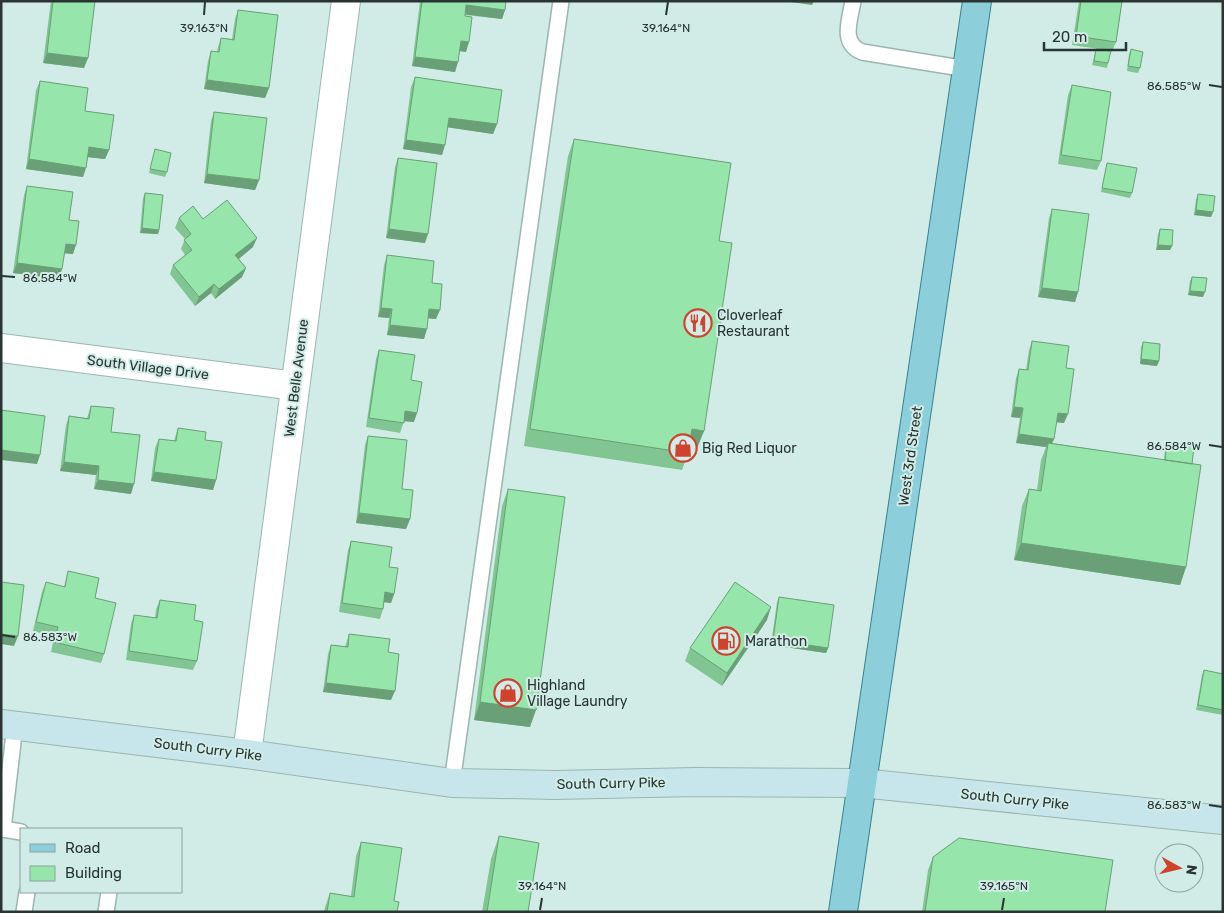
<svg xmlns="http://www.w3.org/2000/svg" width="1224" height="913" font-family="Rubik,sans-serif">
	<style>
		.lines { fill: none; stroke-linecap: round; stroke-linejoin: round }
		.service-casing { stroke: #9bb5af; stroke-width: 18 }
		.minor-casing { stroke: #9bb5af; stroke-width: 30 }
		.secondary-casing { stroke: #9bb5af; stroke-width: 30 }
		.primary-casing { stroke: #38838e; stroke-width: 30 }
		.service { stroke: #fff; stroke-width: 15 }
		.minor { stroke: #fff; stroke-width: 28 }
		.secondary { stroke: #c6e6ec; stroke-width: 28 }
		.primary { stroke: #8cced9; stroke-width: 28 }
		.wall { fill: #81c592 }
		.shaded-wall { fill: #69a077 }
		.building { fill: #96e5aa; stroke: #69a077 }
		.ticks { fill: none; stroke: #2a3432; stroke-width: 2 }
		.labels { text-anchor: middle; stroke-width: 4; stroke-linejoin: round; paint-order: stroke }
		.poi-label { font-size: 14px; fill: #2a3432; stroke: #d1ece7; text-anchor: start }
		.street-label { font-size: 14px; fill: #2a3432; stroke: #d1ece7 }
		.ticks-label { font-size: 12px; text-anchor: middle; fill: #2a3432; stroke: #d1ece7; stroke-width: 4; stroke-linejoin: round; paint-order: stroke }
	</style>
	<rect width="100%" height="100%" fill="#d1ece7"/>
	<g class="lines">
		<g class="service-casing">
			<path id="service" d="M853,1C850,20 840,43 862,52L967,69
				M15,725L3,829L21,832
				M452,783L561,1
				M24,912L27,892
				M106,912L109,892"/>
		</g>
		<g class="minor-casing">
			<path id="minor" d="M1,348L295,386
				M247,754L346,1"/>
		</g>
		<g class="secondary-casing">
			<path id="secondary" d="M1,724L247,754L452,783L555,785L696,782L861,783L1223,820"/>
		</g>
		<g class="primary-casing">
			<path id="primary" d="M843,912L977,1"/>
		</g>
		<use href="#service" class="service"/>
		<use href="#minor" class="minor"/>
		<use href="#secondary" class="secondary"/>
		<use href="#primary" class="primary"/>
	</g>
	<path class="wall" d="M51,1H95L84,68L43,63Z
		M420,1H506L505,10L502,19L465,15L466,52L460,51L455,72L412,66Z
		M1079,1H1122L1116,42L1112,51L1072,45Z
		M238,10L269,88L265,98L204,89L208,61L211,51L217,52L218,47L221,38L232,39L235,19Z
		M1096,49L1108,63L1107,68L1092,65Z
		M1131,49L1140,68L1138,73L1127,71L1129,54Z
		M415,77L497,124L493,134L448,127L442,155L403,149L411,87Z
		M40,81L85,111L109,150L105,159L88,157L83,177L26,169L36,90Z
		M1072,85L1101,161L1097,170L1058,164L1068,95Z
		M214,112L259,180L255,190L204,183L211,121Z
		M574,139L719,241L704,431L697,448L689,447L688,453L682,470L524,446L568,156Z
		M155,149L167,172L165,177L149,173Z
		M398,158L425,243L386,238L395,167Z
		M1107,163L1132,193L1130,198L1101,192L1106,167Z
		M27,186L69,220L73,254L64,253L59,279L13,273L24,195Z
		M145,193L159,230L158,234L140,233L143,198Z
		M1198,194L1213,212L1211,217L1194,215L1196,199Z
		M1052,209L1078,292L1075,302L1038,297L1049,218Z
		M179,218L203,219L253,247L239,259L246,268L242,277L215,299L211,293L195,306L170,274L173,265L185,255L181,249L185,239L175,228Z
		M1160,229L1172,246L1170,250H1156L1158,234Z
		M387,255L432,283L436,319L428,318L424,339L387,335L389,318L378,317L384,265Z
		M1192,277L1203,297L1188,295L1190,281Z
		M1032,341L1066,368L1064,423L1056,422L1054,439L1052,443L1164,460L1165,449L1167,444L1192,464L1186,567L1180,585L1014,560L1022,506L1029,489L1037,490L1041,460L1046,447L1016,443L1020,418L1011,417L1016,378L1019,369L1026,370L1029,350Z
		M1143,342L1157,366L1140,364L1141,347Z
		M379,350L411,380L414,422L404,421L400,433L366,427L376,359Z
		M91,406L111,432L131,494L94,489L96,475L60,471L66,425L69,416L87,418Z
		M178,428L205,440L216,480L213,490L151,481L155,448L159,439L174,441Z
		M368,436L402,489L410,519L406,529L356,523L365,445Z
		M508,489L530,727L474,720L502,506Z
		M351,541L389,567L394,594L391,603L384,602L383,609L380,619L339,612L348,550Z
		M68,571L95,598L104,654L101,663L51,652L54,637L33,631L42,592L46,582L64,587Z
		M779,597L828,648L826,653L771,645L777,602Z
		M160,600L194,620L197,661L193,670L126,660L131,624L134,615L155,618L156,609Z
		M767,620L722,686L685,661L690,648Z
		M349,634L388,652L391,700L323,692L328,654L331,645L345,647Z
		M1204,670L1223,674V715L1196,710L1202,675Z
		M499,836L528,912H482L491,859Z
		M361,842L394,901L397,912H324L325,907L330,893L351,896L356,856Z
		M933,857L1105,912H922L928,870Z"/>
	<path class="shaded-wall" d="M784,1H814L812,5Z
		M466,5L505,10L502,19L463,14Z
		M461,41L469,42L466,52L458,51Z
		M47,53L88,58L84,68L43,63Z
		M415,57L458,62L455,72L412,66Z
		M207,80L269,88L265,98L204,89Z
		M449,118L497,124L493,134L445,127Z
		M406,140L445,145L442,155L403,149Z
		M89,147L109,150L105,159L86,157Z
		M29,159L86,168L83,177L26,169Z
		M207,174L259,180L255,190L204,183Z
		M1196,210L1213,212L1211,217L1194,215Z
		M142,228L159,230L158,234L140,233Z
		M389,229L428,234L425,243L386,238Z
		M257,238L253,247L232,264L235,255Z
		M66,244L76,245L73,254L62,253Z
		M1158,245L1172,246L1170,250H1156Z
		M17,263L62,269L59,279L13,273Z
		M246,268L242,277L215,299L219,289Z
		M214,284L211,293L195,306L199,297Z
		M1042,288L1078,292L1075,302L1038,297Z
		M1190,291L1205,292L1203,297L1188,295Z
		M381,308L392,309L389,318L378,317Z
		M429,309L440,310L436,319L425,318Z
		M390,325L427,329L424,339L387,335Z
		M1141,359L1159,361L1157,366L1140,364Z
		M1014,407L1023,408L1020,418L1011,417Z
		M405,411L417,413L414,422L402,421Z
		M1058,413L1068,414L1064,423L1054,422Z
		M692,429L704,431L697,448L686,446Z
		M1019,434L1054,439L1050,448L1048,443L1046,447L1016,443Z
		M1,450L40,455L37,464L1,460Z
		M64,462L99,466L96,475L60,471Z
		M154,472L216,480L213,490L151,481Z
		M98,480L134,484L131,494L94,489Z
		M359,513L410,519L406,529L356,523Z
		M1021,543L1186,567L1180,585L1014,560Z
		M385,592L394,594L391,603L382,602Z
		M771,607L767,620L722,686L727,673Z
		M1,634L18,636L14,646L1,644Z
		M773,640L828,648L826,653L771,645Z
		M326,683L395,691L391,700L323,692Z
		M480,702L536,710L530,727L474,720Z"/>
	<path class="building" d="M53,1H95L88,58L47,53Z
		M422,1H506L505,10L466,5L465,16L472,17L469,42L461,41L458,62L415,57Z
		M1081,1H1122L1116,42L1076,36Z
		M238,10L278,15L269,88L207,80L211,51L219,52L221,38L234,40Z
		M1096,49L1111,51L1108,63L1094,61Z
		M1131,49L1143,52L1140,68L1128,66Z
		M415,77L502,90L497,124L449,118L445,145L406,140Z
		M40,81L88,88L85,111L114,115L109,150L89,147L86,168L29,159Z
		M1072,85L1111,92L1101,161L1061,155Z
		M214,112L267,118L259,180L207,174Z
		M574,139L731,163L719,241L732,243L704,431L692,429L688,453L530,429Z
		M155,149L171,153L167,172L150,169Z
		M398,158L437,163L428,234L389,229Z
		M1107,163L1137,168L1132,193L1102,188Z
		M27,186L73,192L69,220L79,221L76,245L66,244L62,269L17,263Z
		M145,193L163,195L159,230L142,228Z
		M1198,194L1215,196L1213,212L1196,210Z
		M227,200L257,238L235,255L246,268L219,289L214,284L199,297L173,265L192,250L184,240L191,234L179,218L193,206L203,219Z
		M1052,209L1089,214L1078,292L1042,288Z
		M1160,229L1173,230L1172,246L1158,245Z
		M387,255L434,261L432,283L442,284L440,310L429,309L427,329L390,325L392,309L381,308Z
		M1192,277L1207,278L1205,292L1190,291Z
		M1032,341L1069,346L1066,368L1074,369L1068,414L1058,413L1054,439L1019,434L1023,408L1014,407L1019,369L1028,370Z
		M1143,342L1160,344L1159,361L1141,359Z
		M379,350L415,355L411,380L422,382L417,413L405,411L404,423L369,418Z
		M91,406L114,408L111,432L140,435L134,484L98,480L99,466L64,462L69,416L89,419Z
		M1,410L45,416L40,455L1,450Z
		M178,428L206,432L205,440L222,442L216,480L154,472L159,439L176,441Z
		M368,436L407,440L402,489L413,490L410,519L359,513Z
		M1048,443L1201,465L1186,567L1021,543L1029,489L1041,491Z
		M1167,444L1194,447L1192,464L1165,460Z
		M508,489L565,497L536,710L480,702Z
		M351,541L392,547L389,567L398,568L394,594L385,592L383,609L342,603Z
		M68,571L99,578L95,598L116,603L104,654L54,642L58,627L36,622L46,582L65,587Z
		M1,582L24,585L18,636L1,634Z
		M735,582L771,607L727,673L690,648Z
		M779,597L834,605L828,648L773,640Z
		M160,600L196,605L194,620L203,622L197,661L129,651L134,615L157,618Z
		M349,634L390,639L388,652L399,654L395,691L326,683L331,645L348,647Z
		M1204,670L1223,674V710L1198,705Z
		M499,836L539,843L528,912H487Z
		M959,838L1113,860L1105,912H925L933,857Z
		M361,842L402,848L394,901L399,902L397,912H327L330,893L354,897Z"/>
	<path class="ticks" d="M204,15L205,2M666,15L668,2M1209,85L1222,87M2,276L15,277M1209,445L1222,447M2,635L15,637M1209,805L1222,807M540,910L542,898M1002,910L1004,898"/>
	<defs>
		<g id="restaurant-ring" transform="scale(1.4375)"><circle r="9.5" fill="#d1ece7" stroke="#cf432e" stroke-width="1.5"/><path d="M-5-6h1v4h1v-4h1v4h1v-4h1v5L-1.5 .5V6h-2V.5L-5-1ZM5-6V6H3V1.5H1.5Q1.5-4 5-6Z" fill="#cf432e"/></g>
		<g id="shop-ring" transform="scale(1.4375)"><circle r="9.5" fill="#d1ece7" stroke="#cf432e" stroke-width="1.5"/><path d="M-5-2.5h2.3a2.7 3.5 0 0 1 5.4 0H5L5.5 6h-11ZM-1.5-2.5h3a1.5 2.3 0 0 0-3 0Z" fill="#cf432e"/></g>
		<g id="fuel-ring" transform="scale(1.4375)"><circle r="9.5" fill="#d1ece7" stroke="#cf432e" stroke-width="1.5"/><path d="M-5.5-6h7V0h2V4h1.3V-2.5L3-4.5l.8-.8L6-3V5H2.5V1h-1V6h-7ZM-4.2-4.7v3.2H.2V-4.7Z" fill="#cf432e"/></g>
	</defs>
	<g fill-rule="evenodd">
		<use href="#restaurant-ring" x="698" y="323"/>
		<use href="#shop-ring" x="683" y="448"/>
		<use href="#fuel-ring" x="726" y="641"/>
		<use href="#shop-ring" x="508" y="693"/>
	</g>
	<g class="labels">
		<g class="poi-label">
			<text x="717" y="320">Cloverleaf<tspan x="717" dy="16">Restaurant</tspan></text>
			<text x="702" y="453">Big Red Liquor</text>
			<text x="745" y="646">Marathon</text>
			<text x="527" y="690">Highland<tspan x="527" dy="16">Village Laundry</tspan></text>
		</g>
		<g class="street-label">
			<text transform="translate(148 367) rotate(7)" y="5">South Village Drive</text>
			<text transform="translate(296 378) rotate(-83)" y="5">West Belle Avenue</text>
			<text transform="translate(910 456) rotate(-82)" y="5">West 3rd Street</text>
			<text transform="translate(208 749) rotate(7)" y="5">South Curry Pike</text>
			<text transform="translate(611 783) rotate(-1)" y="5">South Curry Pike</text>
			<text transform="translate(1015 799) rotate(6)" y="5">South Curry Pike</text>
		</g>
	</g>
	<g class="ticks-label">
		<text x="204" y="32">39.163°N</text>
		<text x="666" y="32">39.164°N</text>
		<text x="1174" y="90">86.585°W</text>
		<text x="50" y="282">86.584°W</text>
		<text x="1174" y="450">86.584°W</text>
		<text x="50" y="641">86.583°W</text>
		<text x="1174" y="809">86.583°W</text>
		<text x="542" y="890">39.164°N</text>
		<text x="1004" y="890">39.165°N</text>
	</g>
	<rect width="1224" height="913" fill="none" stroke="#2a3432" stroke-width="5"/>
	<rect x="20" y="828" width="162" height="65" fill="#d1ece7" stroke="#8ea29f"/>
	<rect x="30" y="844" width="25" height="8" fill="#8cced9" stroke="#8ea29f"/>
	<text x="65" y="853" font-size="15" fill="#2a3432">Road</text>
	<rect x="30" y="866" width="25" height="15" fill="#96e5aa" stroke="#8ea29f"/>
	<text x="65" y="878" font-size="15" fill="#2a3432">Building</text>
	<g transform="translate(1179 868) rotate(98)"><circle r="24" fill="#d1ece7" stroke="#8ea29f"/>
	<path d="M0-4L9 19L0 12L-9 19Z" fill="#cf432e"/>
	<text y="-8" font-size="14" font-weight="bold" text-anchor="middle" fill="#2a3432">N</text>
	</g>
	<path d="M1044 42v8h82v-8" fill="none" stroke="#2a3432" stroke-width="2.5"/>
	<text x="1052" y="42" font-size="15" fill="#2a3432" stroke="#d1ece7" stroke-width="4" paint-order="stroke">20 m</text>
</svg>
